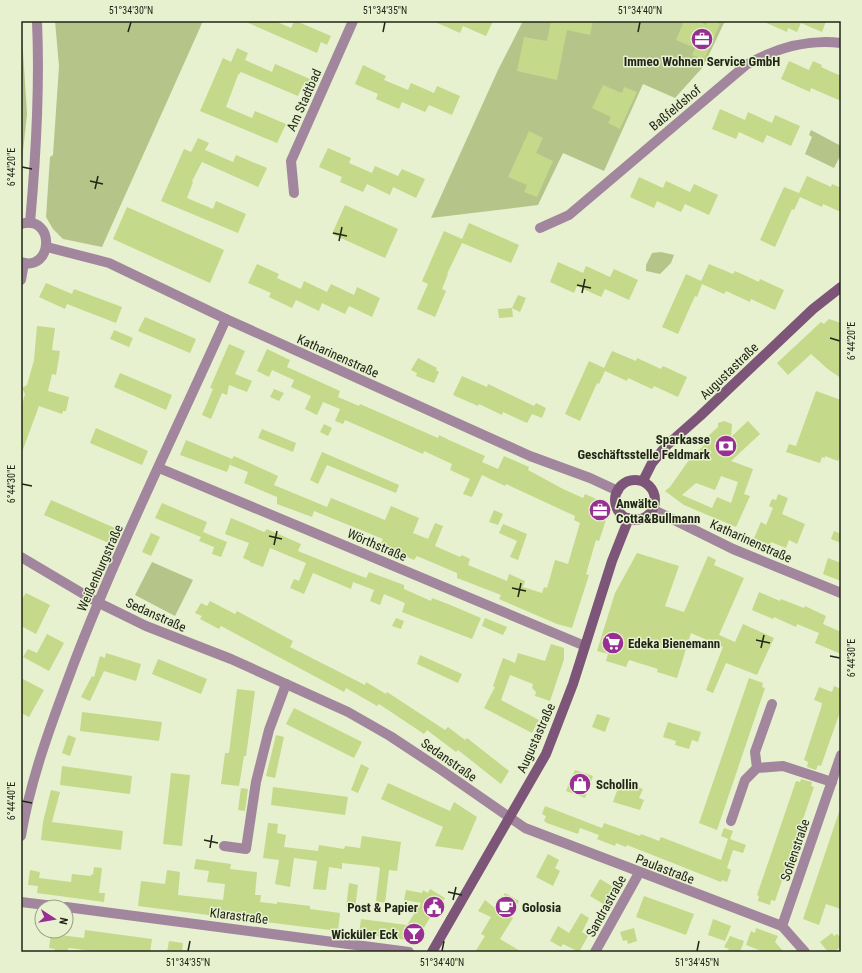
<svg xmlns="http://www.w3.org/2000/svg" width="862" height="973" font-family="'Roboto Condensed',sans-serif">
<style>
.green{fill:#b5c589}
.building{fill:#c4d989;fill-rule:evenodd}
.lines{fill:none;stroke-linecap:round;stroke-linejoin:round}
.minor{stroke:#a1869e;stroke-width:10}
.secondary{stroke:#7c5578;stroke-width:10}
.ticks{fill:none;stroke:#212518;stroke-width:1.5}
.labels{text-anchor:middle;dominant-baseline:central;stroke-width:3;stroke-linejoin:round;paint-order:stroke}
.poi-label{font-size:13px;font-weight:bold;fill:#212518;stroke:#e7f1cf;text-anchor:start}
.street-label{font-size:13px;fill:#212518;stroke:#e7f1cf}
.neatline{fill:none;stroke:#212518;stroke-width:1.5}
.ticks-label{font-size:10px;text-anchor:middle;fill:#212518}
</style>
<rect width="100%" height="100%" fill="#e7f1cf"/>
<g class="green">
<polygon points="21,21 27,114 21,170"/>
<polygon points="55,21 203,21 102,247 63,239 53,229 46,217 50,157 53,155 59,66"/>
<polygon points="523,21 725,21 703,67 675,98 643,84 604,171 563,153 538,205 431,218 498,70"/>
<polygon points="811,130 841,146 841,154 834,168 805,154 812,137 809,135"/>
<polygon points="661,252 674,255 671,263 660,274 646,271 646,265 652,253"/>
<polygon points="152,562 193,580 175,616 135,595"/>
</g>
<g class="building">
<polygon points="244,21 275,21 291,28 294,21 296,21 331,36 327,45 321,42 317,53"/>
<polygon points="433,21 493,21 486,36 463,26 460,33"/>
<polygon points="551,21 593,21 590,35 567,30 557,80 517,71 524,37 547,41"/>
<polygon points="684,21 698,21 706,25 707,21 714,21 720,24 704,60 692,55 695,48 676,40"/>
<polygon points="762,21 826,21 822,32 801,23 797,32 788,28 787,32"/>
<polygon points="237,48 248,53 245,60 272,72 275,64 310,79 307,87 303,85 298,96 241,72 238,75 226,107 252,118 255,111 286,124 277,143 200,111 223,58 231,62"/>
<polygon points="789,61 809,70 813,61 822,65 821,67 841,76 841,101 811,88 810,92 781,79"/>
<polygon points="363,65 386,76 384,80 408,90 411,83 434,93 437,86 460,96 452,115 429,105 425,112 402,102 399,109 376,99 378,94 355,84"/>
<polygon points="603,85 622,93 624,87 637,92 620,129 608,123 611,117 592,108"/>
<polygon points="720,109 745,120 748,112 772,123 775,115 800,126 791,146 767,135 763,143 739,132 736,139 712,129"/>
<polygon points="529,131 543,138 536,153 553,161 537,197 524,192 527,185 508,177"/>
<polygon points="198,138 209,143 205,150 233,162 236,155 267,168 258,187 202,162 192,181 193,182 187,198 213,209 216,201 246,214 238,233 161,201 184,149 191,152"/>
<polygon points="328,148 351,158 349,163 372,173 375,166 398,176 402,169 425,179 416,198 393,187 390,195 367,184 363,192 340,182 342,177 319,167"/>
<polygon points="807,176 831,187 832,184 841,188 841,212 823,204 822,207 800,197 794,210 792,209 775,247 760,240 784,187 799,193"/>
<polygon points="639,177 663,188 666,181 690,192 694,184 718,195 709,215 685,204 681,212 657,201 654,208 630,197"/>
<polygon points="345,205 398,229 385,258 332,234"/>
<polygon points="127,207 224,250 210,283 113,239"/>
<polygon points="469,223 519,245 511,263 462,243 447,274 448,274 442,289 446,291 435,317 417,309 428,284 422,281 444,231 462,239"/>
<polygon points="558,262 583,273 586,266 610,277 614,269 638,280 629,300 605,289 601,297 577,286 574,293 550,282"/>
<polygon points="257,264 279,274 277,278 301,289 304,281 327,292 331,284 354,295 357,287 380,298 372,317 349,306 345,314 322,303 319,311 296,300 292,308 269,297 271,293 248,283"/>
<polygon points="709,264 733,274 735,271 759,282 760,279 784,290 775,310 751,299 750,302 726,291 724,294 702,284 697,297 695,296 678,334 662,327 686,274 701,281"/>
<polygon points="46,283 72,294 74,289 122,307 116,323 67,304 65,309 39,297"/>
<polygon points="518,295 526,298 520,312 512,308"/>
<polygon points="512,308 513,317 499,318 498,309"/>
<polygon points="145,317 196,339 190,353 138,331"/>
<polygon points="829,319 838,322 841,324 841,378 829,370 811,354 788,375 777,363 821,322 824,324"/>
<polygon points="37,326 55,328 52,350 60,351 56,375 52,374 48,391 69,397 66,411 63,411 62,414 39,406 22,452 21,408 25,394 22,388 27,385 34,360"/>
<polygon points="114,330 133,338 129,347 110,339"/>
<polygon points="229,344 245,351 235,374 252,381 247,392 229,385 227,395 222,393 211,419 202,415 213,389 210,388"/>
<polygon points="267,349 290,360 287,367 340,391 338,397 359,406 360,404 438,438 439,435 449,440 485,456 482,462 498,469 504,456 529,467 528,470 563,489 583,498 585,494 607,504 609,508 604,526 599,541 596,540 586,574 589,575 572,628 557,624 499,599 501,595 457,578 457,573 417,556 414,560 380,545 383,539 314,511 312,517 277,504 277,497 244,483 248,472 230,465 232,459 227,472 180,455 186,440 232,459 234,456 278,476 274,485 327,507 331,498 385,520 391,506 419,518 413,533 428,539 435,523 443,526 435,546 460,557 462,555 470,559 468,565 507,581 509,574 525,581 523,587 542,593 544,587 547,588 555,560 568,564 580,523 574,520 575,516 506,484 505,486 482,475 472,497 463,494 470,479 450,470 452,464 424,451 423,454 345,420 343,424 335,421 340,409 323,402 317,415 305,409 311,396 291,387 294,380 272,370 269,377 257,371"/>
<polygon points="612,351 636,361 637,358 661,369 663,366 687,377 678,397 654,386 652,389 628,378 627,381 605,371 599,384 597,383 580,421 565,414 589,361 604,368"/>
<polygon points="418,358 437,368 436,370 439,372 434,383 416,376 417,373 411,370"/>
<polygon points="120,373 172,395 166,410 114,387"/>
<polygon points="462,376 487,387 488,384 534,406 536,403 546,408 542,418 532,414 527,423 503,412 502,415 479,404 478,406 453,395"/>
<polygon points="274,389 284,393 279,401 270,397"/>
<polygon points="816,391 841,400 841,454 838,461 825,456 825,458 822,457 820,463 786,452 789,444 796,446"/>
<path d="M 724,421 L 732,424 L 731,437 L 748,421 L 760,434 L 731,461 L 753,469 L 744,494 L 750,496 L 736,527 L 684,505 L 665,491 L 670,487 L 689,460 L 708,441 L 705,439 L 718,427 L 718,423 ZM 721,476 L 738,482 L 731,503 L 717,497 L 712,508 L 682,495 L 696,483 L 715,490 Z"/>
<polygon points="324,424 332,428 328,436 320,432"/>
<polygon points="96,428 148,451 142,465 90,443"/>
<polygon points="262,429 296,443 293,452 258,438"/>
<polygon points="322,452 399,485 396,493 327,465 318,484 310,480"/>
<polygon points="778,494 788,498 782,514 805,524 797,544 789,540 786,548 771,542 770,545 754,538 761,522 766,525 773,508 769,506 772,499 776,500"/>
<polygon points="51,500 117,529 111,544 44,515"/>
<polygon points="162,503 207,522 203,532 227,542 221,557 212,554 214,547 199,541 201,537 155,518"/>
<polygon points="494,510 503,514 498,525 489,522"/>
<polygon points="231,518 264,532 267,529 301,544 298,551 345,570 366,578 369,572 404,585 404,589 431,601 432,598 448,604 481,618 472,639 402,612 405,603 384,594 380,605 370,601 374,590 353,582 351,589 313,573 304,594 290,588 294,579 299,581 306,563 270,548 263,567 250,562 250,561 243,558 249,543 225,534"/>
<polygon points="503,524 527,534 518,560 510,557 517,541 499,533"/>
<polygon points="834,531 841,534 841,543 831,539"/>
<polygon points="151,533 160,537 151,556 142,552"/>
<polygon points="637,553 679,566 665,606 684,612 708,556 716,560 714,565 744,578 719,635 735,642 743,624 774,638 757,675 726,663 713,693 706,690 723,647 691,633 677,678 657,672 658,669 629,660 626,667 606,661 608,654 597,651 615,593"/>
<polygon points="828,558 841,563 841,581 823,574"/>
<polygon points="759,592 780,601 781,599 804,608 805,606 826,616 823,624 841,632 841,654 815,643 819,633 797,624 796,627 774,617 773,619 752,610"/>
<polygon points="26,593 50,605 36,634 21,626 21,600"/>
<polygon points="210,601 235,614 237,611 293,641 290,647 365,685 366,682 386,694 387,692 445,730 448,727 465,740 467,738 509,771 501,784 458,750 456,752 427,730 424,734 379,704 377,706 346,688 344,692 221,626 219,629 200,619 202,616 195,613 201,603 207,606"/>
<polygon points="396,618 404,621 401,629 392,626"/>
<polygon points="485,618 507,627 503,635 482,626"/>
<polygon points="47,634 64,643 49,671 23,657 28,649 37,653"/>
<polygon points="551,644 564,648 564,659 550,701 535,696 536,692 532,688 533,684 510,675 501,700 539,720 532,733 484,708 495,687 493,686 503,658 515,663 518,653 545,661"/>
<polygon points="106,653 141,664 136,681 104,671 90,701 81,697 92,676 94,677 100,656 105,658"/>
<polygon points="420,655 462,674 458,683 417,664"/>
<polygon points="158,659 207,679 201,694 152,674"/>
<polygon points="21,678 44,690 29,717 21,713"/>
<polygon points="749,678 763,683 762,687 765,688 717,830 699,823"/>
<polygon points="834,686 841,689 841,709 821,766 818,765 816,770 807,767 808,762 804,760 821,708 822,703 814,700 819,687 832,692"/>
<polygon points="237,689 255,691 246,756 244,756 239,786 221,784 225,753 229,753"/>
<polygon points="294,708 362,742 354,758 286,724"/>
<polygon points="82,712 162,722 159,741 80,731"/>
<polygon points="597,714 610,718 605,732 592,727"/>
<polygon points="668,722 701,732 698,742 692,740 689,749 675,745 676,741 663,737"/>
<polygon points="68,735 76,738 70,756 62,753"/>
<polygon points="276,735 284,737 275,778 266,776"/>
<polygon points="361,764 369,768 358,793 351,790"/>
<polygon points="62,766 132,776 130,794 60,785"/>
<polygon points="575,770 593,776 585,798 566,791"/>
<polygon points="171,773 190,775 182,846 163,844"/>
<polygon points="801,779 812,782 811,786 814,787 775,901 771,900 770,905 758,901 759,896 757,895 796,781 800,782"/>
<polygon points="388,783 450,811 454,802 477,817 463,850 435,846 443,827 381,799"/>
<polygon points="627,783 643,789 639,798 644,800 640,810 613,802 618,788 624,791"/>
<polygon points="273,787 348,797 345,815 271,805"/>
<polygon points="241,788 248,789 245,811 238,810"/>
<polygon points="51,790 60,792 52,822 123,831 121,850 41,840 43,822"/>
<polygon points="545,806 602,828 604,823 640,836 641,834 659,841 661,837 721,860 728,839 721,836 724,828 733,831 730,839 746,845 743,853 733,850 727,868 731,870 727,882 722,880 721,882 627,845 626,847 616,843 615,846 597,839 599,835 580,828 578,834 547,823 544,821 546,816 542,814"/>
<polygon points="839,812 841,813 841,909 826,904 819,925 803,919"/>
<polygon points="268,823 278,824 277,833 286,835 284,847 318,851 319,845 344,849 345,846 360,848 362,836 401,842 397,871 389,870 385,903 376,901 380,868 378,867 342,863 342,869 329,867 326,890 313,889 317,861 294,858 290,887 275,884 279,860 263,858"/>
<polygon points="548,854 559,860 555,868 560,871 553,886 536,877"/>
<polygon points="196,859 231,864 230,869 257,872 255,895 261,895 260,902 277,904 277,902 310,906 310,909 340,913 338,931 257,921 258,915 241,913 240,919 138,906 141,881 165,884 167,870 180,872 178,895 223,900 225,884 207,882 209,871 194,869"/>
<polygon points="94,867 102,868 99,893 105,893 104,902 37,893 38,886 28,885 30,870 40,872 39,878 71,882 72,874 91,876 91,874 93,875"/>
<polygon points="600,879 615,888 605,905 590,896"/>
<polygon points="349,883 358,885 355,908 346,907"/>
<polygon points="430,889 445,898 434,917 431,916 416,941 359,934 361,919 407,925 421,903 404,900 406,890 422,893 423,890 428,893"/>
<polygon points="505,893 519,901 510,916 513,918 500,939 522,952 475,952 485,936 481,934 491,917 478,911 485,900 496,909"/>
<polygon points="644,896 694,914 686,935 636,917"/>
<polygon points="581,913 589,918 582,932 588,936 579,952 563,944 561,947 550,941 558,926 569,933"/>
<polygon points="713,919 731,926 725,941 708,935"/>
<polygon points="634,928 637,941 628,944 627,940 623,941 620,932"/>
<polygon points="756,928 778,936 775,942 784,952 764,952 746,945 751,931 755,933"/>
<polygon points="85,930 152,939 150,952 101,952 69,948 66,952 54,952 55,949 49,948 51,934 84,938"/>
<polygon points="832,933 834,936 837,934 841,938 841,946 834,952 828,952 820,942"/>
<polygon points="730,936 744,941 740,952 727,952 729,949 724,947"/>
<polygon points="169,941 183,943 182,952 167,952"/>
</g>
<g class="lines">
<g class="minor">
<polyline points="294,193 291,161 353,21"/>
<path d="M 30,223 C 36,156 40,88 37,21"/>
<path d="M 21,224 C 56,214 53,273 21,262"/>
<path d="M 540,228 L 569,215 L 746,65 C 776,48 806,39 841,43"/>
<polyline points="47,247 109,263 226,319 530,456 590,478 618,491"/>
<polyline points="21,280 24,263"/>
<polyline points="159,468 585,646"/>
<polyline points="652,509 733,549 841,593"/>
<polyline points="21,557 97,602 146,626 231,659 348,712 390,736 437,767 525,828 782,926 805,952"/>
<polyline points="757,768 755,752 772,704"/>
<polyline points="731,821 745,780 757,768 783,766 832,782"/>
<path d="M 21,836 C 31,776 53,719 74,663 C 119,546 175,433 226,319"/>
<polyline points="224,846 246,849 256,782 269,730 286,684"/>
<polyline points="21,902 62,907"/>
<polyline points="66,907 409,952"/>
<polyline points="782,926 841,755"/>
<polyline points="595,952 639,873"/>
</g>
<g class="secondary">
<circle cx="635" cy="500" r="20"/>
<polyline points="643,481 652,463 666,446 700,416 813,309 841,287"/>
<polyline points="432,952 546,754 573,684 612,561 629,518"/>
</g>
</g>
<path class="ticks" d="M 128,32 L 131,22M 383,32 L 385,22M 638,32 L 640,22M 22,167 L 32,169M 90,181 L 103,184M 95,189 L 98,176M 333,233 L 347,236M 339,241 L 342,227M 577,285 L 591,288M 582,293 L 585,279M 830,338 L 840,341M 22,484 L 32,486M 269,536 L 282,539M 274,545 L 277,531M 512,588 L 526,591M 518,597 L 521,583M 756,640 L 770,643M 761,648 L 764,635M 830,656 L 840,658M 22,801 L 32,803M 204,840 L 218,843M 210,848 L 212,835M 448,892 L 462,895M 453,900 L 456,887M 188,951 L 190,941M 442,951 L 444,941M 697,951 L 699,941"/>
<defs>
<g id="office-disc" transform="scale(1.15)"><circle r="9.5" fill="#982f92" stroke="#e7f1cf"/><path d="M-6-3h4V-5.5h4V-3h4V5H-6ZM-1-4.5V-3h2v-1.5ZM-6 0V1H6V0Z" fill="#fff"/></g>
<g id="bank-disc" transform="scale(1.15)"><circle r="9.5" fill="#982f92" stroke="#e7f1cf"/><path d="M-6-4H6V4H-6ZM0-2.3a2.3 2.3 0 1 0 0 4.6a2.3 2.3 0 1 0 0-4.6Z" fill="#fff"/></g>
<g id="supermarket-disc" transform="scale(1.15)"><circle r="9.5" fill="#982f92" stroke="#e7f1cf"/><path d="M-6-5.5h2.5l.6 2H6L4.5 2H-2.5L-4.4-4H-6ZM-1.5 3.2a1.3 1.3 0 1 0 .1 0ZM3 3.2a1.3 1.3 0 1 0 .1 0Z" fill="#fff"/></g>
<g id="shop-disc" transform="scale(1.15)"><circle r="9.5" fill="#982f92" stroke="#e7f1cf"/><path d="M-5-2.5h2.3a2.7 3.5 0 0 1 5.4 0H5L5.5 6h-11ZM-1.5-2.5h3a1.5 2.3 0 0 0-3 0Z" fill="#fff"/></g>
<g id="civic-disc" transform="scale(1.15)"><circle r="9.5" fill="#982f92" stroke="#e7f1cf"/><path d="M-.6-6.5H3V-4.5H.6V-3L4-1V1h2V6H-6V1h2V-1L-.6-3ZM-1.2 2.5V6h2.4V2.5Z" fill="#fff"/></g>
<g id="cafe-disc" transform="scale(1.15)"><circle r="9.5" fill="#982f92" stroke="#e7f1cf"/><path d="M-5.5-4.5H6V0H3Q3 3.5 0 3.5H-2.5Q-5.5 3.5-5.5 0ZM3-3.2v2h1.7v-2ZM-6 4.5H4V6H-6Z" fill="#fff"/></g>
<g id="bar-disc" transform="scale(1.15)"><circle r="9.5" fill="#982f92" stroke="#e7f1cf"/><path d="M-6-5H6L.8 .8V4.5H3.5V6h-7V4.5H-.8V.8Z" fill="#fff"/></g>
</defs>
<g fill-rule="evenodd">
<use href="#office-disc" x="702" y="39"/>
<use href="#bank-disc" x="726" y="446"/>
<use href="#office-disc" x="600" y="510"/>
<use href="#supermarket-disc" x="613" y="643"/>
<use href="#shop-disc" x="580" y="784"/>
<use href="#civic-disc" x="434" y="907"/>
<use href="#cafe-disc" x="506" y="907"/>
<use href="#bar-disc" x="414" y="934"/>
</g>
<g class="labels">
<g class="poi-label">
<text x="702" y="61" text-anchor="middle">Immeo Wohnen Service GmbH</text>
<text x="710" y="439" text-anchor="end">Sparkasse<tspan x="710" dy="15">Geschäftsstelle Feldmark</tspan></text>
<text x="616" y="503">Anwälte<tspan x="616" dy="15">Cotta&amp;Bullmann</tspan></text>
<text x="628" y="643">Edeka Bienemann</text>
<text x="596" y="784">Schollin</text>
<text x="418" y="907" text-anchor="end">Post &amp; Papier</text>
<text x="522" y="907">Golosia</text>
<text x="398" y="934" text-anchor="end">Wicküler Eck</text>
</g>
<g class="street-label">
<text transform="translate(304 100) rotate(-66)">Am Stadtbad</text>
<text transform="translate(675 108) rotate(-40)">Baßfeldshof</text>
<text transform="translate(338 356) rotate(24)">Katharinenstraße</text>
<text transform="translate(729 371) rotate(-44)">Augustastraße</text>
<text transform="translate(751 541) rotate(24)">Katharinenstraße</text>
<text transform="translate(377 545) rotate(23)">Wörthstraße</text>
<text transform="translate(100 568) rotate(-66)">Weißenburgstraße</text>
<text transform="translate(156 615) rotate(24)">Sedanstraße</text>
<text transform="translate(536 738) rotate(-66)">Augustastraße</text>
<text transform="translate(449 760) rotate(35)">Sedanstraße</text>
<text transform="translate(795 850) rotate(-71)">Sofienstraße</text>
<text transform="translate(665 869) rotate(21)">Paulastraße</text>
<text transform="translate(606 906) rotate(-61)">Sandrastraße</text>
<text transform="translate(239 916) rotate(7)">Klarastraße</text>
</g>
</g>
<rect width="862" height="973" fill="none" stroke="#e7f1cf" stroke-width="44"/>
<g transform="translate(54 919) rotate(102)"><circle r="19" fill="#e7f1cf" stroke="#989f86"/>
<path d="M0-3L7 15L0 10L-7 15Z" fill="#982f92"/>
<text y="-6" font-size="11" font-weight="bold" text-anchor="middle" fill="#212518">N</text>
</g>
<rect x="22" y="22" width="818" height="929" class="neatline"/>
<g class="ticks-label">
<text x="131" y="14">51°34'30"N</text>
<text x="385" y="14">51°34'35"N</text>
<text x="640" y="14">51°34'40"N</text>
<text transform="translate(11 167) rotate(-90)" y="4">6°44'20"E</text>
<text transform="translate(851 341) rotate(-90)" y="4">6°44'20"E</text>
<text transform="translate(11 484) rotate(-90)" y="4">6°44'30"E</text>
<text transform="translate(851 658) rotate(-90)" y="4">6°44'30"E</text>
<text transform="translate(11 801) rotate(-90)" y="4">6°44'40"E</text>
<text x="188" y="966">51°34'35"N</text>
<text x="442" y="966">51°34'40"N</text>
<text x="697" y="966">51°34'45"N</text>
</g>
</svg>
